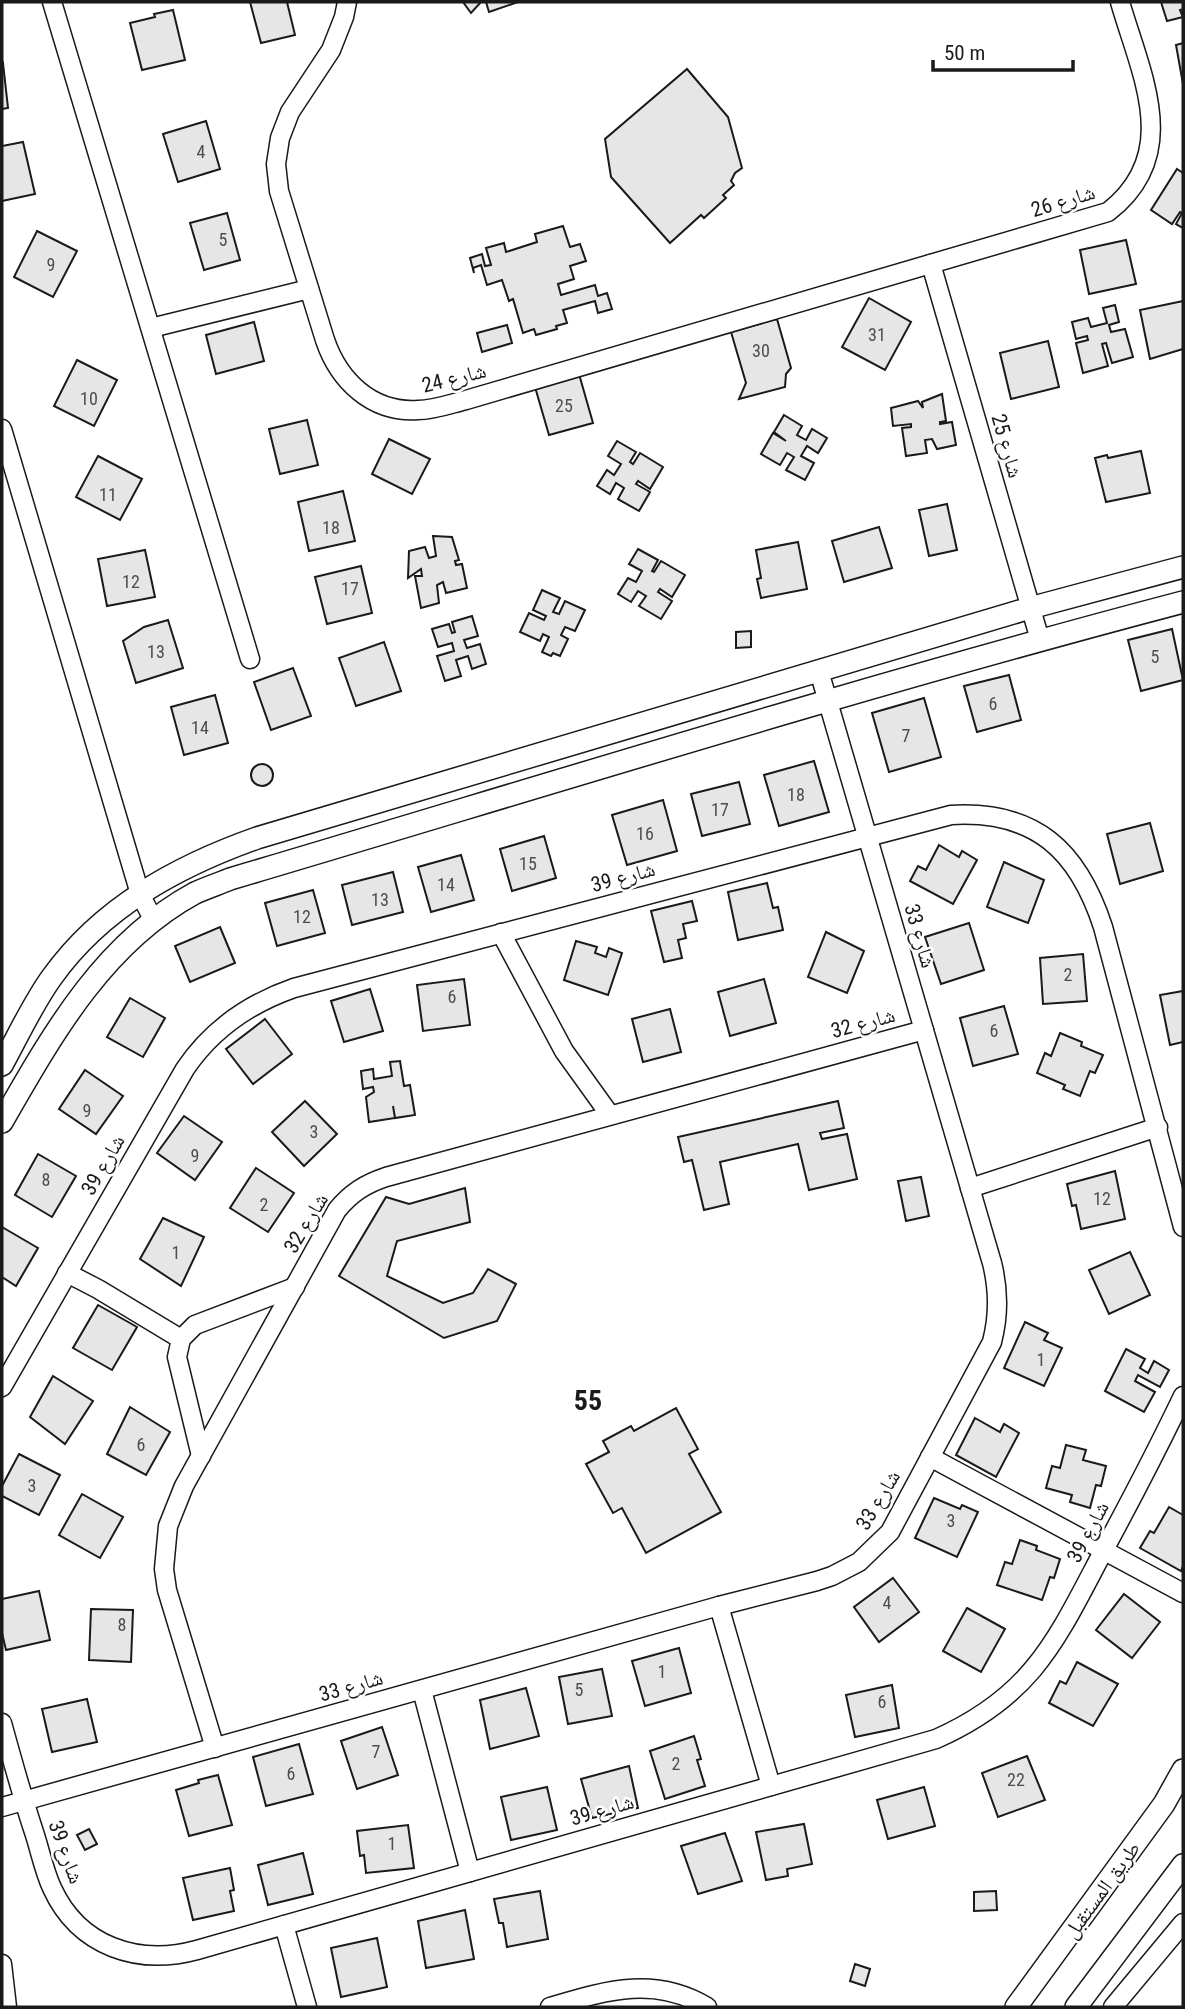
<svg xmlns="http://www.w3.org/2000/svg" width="1185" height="2009" font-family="'Roboto Condensed','Noto Naskh Arabic',sans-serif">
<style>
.building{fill:#e6e6e6;stroke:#1a1a1a;stroke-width:2}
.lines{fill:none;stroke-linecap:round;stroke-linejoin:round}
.minor-casing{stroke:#1a1a1a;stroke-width:21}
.tertiary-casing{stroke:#1a1a1a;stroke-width:24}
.minor{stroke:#fff;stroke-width:18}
.tertiary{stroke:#fff;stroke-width:21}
.labels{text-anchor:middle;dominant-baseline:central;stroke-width:5;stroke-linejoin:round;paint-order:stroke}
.number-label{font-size:18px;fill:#4d4d4d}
.street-label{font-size:21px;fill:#1a1a1a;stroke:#fff}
.district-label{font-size:28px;font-weight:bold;fill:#1a1a1a;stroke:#fff}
</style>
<rect width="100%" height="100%" fill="#fff"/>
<g class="building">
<polygon points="250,2 287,2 295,35 261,43"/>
<polygon points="463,2 481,2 471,13"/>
<polygon points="486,2 518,2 489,12"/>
<polygon points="1161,2 1183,2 1183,9 1180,10 1183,17 1167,21"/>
<polygon points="173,10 185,60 142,70 130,23 155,17 154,14"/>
<polygon points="1183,43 1183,84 1176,45"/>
<polygon points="3,63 8,108 2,109 2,64"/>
<polygon points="687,69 728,117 742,168 735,173 731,181 734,185 723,195 726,198 704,218 701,215 670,243 611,177 605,139"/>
<polygon points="206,121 220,169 178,182 163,134"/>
<polygon points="23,142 35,194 2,201 2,146"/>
<polygon points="1177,169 1183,173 1183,228 1176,224 1182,213 1180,212 1172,224 1151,210"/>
<polygon points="227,213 240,260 204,270 190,223"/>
<polygon points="563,226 570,247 580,244 586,261 570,266 574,279 558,284 561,295 595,285 598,296 607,293 612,309 598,313 595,301 563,310 567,323 556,326 557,329 536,335 534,329 523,333 513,299 509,301 502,280 487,285 481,265 473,268 474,273 470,258 482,254 485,266 491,265 486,248 504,243 506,252 537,242 535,234"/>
<polygon points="37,231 77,251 53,297 14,277"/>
<polygon points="1126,240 1136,284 1089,294 1080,250"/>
<polygon points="869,298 911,322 885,370 842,347"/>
<polygon points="1183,301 1183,349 1150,359 1140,310"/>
<polygon points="1115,305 1119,322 1109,325 1111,332 1125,329 1133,357 1112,363 1106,343 1102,344 1108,366 1083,373 1076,343 1088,340 1087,336 1076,339 1072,322 1088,318 1091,327 1107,323 1103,308"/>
<polygon points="777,319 791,368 786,374 785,387 739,399 746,383 731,332"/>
<polygon points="254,322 264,361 216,374 206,335"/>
<polygon points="507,325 512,343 482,352 477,333"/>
<polygon points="1048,341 1059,387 1011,399 1000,353"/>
<polygon points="77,360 117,380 94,426 54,406"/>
<polygon points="579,374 593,423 549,435 535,387"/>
<polygon points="942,394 946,421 940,422 940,424 952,422 956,445 937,449 932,439 925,440 927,453 906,456 902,428 911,427 911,424 893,426 891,408 918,401 923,408 922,402"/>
<polygon points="784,415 802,426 797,435 806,440 812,429 827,438 818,453 807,446 801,456 814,463 805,480 786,470 794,457 787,453 780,465 761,454 773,433 786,441 774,432"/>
<polygon points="307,420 318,465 280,474 269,429"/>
<polygon points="389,439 430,459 412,494 372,474"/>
<polygon points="617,441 636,452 630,462 633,464 640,453 663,467 650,489 638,481 636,484 650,492 639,511 618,499 624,488 616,483 610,494 597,486 607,470 614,475 621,464 608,456"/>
<polygon points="1141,451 1150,493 1106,502 1095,458 1107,455 1108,458"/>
<polygon points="98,456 142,479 120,520 76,497"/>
<polygon points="343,491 355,541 309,551 298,502"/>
<polygon points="947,504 957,550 929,556 919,510"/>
<polygon points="879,527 892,568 844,582 832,541"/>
<polygon points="433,536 452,537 459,560 455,561 456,565 462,564 467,588 446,593 443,582 437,585 439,603 421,608 415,576 422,576 421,569 408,578 409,551 425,547 429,558 436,556"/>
<polygon points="798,542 807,589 761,598 757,579 761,578 756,550"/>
<polygon points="638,549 658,560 652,571 654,572 661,561 685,575 672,597 660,589 658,592 672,601 661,619 639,606 646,596 638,591 631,602 618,594 628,578 636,582 642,571 629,564"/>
<polygon points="145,550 155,597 107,606 98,559"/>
<polygon points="361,566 372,613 327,624 315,577"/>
<polygon points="542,590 560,598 553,612 559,614 565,601 585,610 575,631 565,627 561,635 568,639 560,656 553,653 551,656 542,652 549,637 543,634 540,641 520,632 529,613 544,620 546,616 533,610"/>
<polygon points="472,616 478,636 464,640 467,648 480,644 486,664 472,669 468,656 456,660 461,676 445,681 437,656 454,651 452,643 438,647 432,629 449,624 452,633 455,632 452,622"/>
<polygon points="168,620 183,668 136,683 123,641 144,627"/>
<polygon points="1172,629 1183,680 1141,691 1128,640"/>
<polygon points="751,631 751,647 736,648 736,632"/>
<polygon points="384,642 401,691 356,706 339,658"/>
<polygon points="293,668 311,716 271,730 254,682"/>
<polygon points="1009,675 1021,720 977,732 964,686"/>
<polygon points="215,695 228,743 184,755 171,707"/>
<polygon points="924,698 941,757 889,772 872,713"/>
<polygon points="814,761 829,812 779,826 764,775"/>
<circle cx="262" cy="775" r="11"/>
<polygon points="739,782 750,824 702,836 691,794"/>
<polygon points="663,800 677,851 627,865 612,815"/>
<polygon points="1150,823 1163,871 1120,884 1107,834"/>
<polygon points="544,836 556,878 512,891 500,849"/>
<polygon points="939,845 959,857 962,851 977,860 953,904 910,881 918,866 926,870"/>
<polygon points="461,855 474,900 431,912 418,867"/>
<polygon points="1004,862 1044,880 1028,923 987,907"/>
<polygon points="393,872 403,912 352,925 342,885"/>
<polygon points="767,883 773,908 778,907 783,930 738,940 728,892"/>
<polygon points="313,890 325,933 277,946 265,903"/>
<polygon points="692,901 697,921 683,924 686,938 678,940 682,958 664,962 651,911"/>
<polygon points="969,923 984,970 941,984 925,937"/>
<polygon points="220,927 235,963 190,982 175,946"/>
<polygon points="826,932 864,951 847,993 808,977"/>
<polygon points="576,941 597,947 595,953 606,957 609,948 622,953 608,995 564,980"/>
<polygon points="1083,954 1087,1001 1043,1004 1040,958"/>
<polygon points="464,979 470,1025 423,1031 417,985"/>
<polygon points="764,979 776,1023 730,1036 718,992"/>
<polygon points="370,989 383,1031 344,1042 331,1001"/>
<polygon points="1183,991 1183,1042 1170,1045 1160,995"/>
<polygon points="130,998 165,1018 143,1057 107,1037"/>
<polygon points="1004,1006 1018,1054 973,1066 960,1018"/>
<polygon points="670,1009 681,1052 643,1062 632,1019"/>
<polygon points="265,1019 292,1054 253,1084 226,1049"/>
<polygon points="1060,1033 1082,1042 1081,1046 1103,1055 1095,1073 1090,1071 1080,1096 1063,1089 1065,1085 1037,1073 1045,1053 1051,1056"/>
<polygon points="400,1061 404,1086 410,1085 415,1115 395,1118 393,1106 395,1118 369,1122 366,1097 374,1092 373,1087 363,1089 361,1071 373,1069 374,1079 392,1076 390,1062"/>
<polygon points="85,1070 123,1096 96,1134 59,1109"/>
<polygon points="305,1101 337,1134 304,1166 272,1132"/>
<polygon points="838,1101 844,1128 820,1133 822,1139 847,1134 857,1179 809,1190 798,1144 720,1162 729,1204 704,1210 692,1160 684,1162 678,1137"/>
<polygon points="184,1116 222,1142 195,1180 157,1153"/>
<polygon points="38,1154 76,1176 52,1217 15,1195"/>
<polygon points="256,1168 294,1193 268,1232 230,1208"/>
<polygon points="1115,1171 1125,1219 1081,1229 1076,1205 1072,1206 1067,1184"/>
<polygon points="921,1177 929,1216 906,1221 898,1181"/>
<polygon points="465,1188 470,1222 397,1241 387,1276 443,1303 473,1293 488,1269 516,1284 497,1321 444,1338 339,1276 386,1197 409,1204"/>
<polygon points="163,1218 204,1237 181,1286 140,1259"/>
<polygon points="2,1227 38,1248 16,1286 2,1277"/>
<polygon points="1130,1252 1150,1295 1109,1314 1089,1270"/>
<polygon points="98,1305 137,1327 112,1370 73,1348"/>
<polygon points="1025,1322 1048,1333 1044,1340 1062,1348 1044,1386 1004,1368"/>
<polygon points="1126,1349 1145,1359 1140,1368 1148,1373 1154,1361 1169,1370 1160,1387 1138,1375 1135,1381 1155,1392 1144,1412 1105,1391"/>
<polygon points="53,1376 93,1401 65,1444 30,1417"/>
<polygon points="130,1407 170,1432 146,1475 107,1454"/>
<polygon points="676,1408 698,1449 689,1454 721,1512 646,1553 622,1508 613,1513 586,1464 609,1452 603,1441 631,1426 634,1431"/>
<polygon points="975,1418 1000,1432 1004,1424 1019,1433 996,1477 956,1455"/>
<polygon points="1066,1445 1086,1450 1083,1460 1106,1466 1101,1486 1096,1485 1090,1508 1070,1502 1072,1495 1046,1488 1052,1466 1060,1468"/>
<polygon points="19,1454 60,1475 39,1515 2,1496 2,1486"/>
<polygon points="82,1494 123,1517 100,1558 59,1535"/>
<polygon points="934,1498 960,1509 962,1505 978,1512 957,1557 915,1538"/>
<polygon points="1169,1507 1183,1515 1183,1566 1181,1571 1140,1548 1150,1531 1154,1533"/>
<polygon points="1020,1540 1037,1546 1036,1550 1060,1559 1054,1578 1050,1577 1042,1600 997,1585 1005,1562 1012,1564"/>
<polygon points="893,1578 919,1612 879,1642 854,1607"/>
<polygon points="39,1591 50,1640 6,1650 2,1633 2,1599"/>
<polygon points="1124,1594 1160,1622 1132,1658 1096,1630"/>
<polygon points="967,1608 1005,1629 981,1672 943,1651"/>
<polygon points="91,1609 133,1610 131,1662 89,1660"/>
<polygon points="679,1648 691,1693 645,1706 632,1661"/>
<polygon points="1077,1662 1118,1684 1093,1726 1049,1703 1060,1681 1066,1684"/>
<polygon points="602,1669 612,1716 568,1724 559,1677"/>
<polygon points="892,1685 899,1728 855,1737 846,1695"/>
<polygon points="526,1688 539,1736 490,1749 480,1700"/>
<polygon points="87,1699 97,1742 52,1752 42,1709"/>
<polygon points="382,1727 398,1775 357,1789 341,1741"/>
<polygon points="694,1736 701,1759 697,1760 705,1786 665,1799 650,1751"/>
<polygon points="299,1744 313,1794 266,1806 253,1757"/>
<polygon points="1027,1756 1045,1800 998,1817 982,1773"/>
<polygon points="629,1766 638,1808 592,1818 581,1779"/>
<polygon points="218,1775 232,1825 189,1836 176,1790 199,1783 198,1780"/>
<polygon points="547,1787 557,1830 511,1840 501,1797"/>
<polygon points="924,1787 935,1826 888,1839 877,1800"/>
<polygon points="804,1824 812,1864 787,1869 788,1876 766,1880 756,1832"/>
<polygon points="408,1825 414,1868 366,1873 364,1855 360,1856 357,1831"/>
<polygon points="89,1829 97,1844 85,1850 77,1835"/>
<polygon points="725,1833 742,1881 698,1894 681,1846"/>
<polygon points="303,1853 313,1894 268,1905 258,1865"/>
<polygon points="230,1868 234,1890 230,1891 234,1911 193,1920 183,1878"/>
<polygon points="540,1891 548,1939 507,1947 503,1923 499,1923 494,1899"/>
<polygon points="996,1891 997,1910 974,1911 974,1892"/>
<polygon points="465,1910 474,1959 426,1968 418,1921"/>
<polygon points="377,1938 387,1987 341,1997 331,1948"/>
<polygon points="855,1964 870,1969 865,1986 850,1981"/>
</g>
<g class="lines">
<g class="minor-casing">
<g id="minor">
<polyline points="52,2 250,659"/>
<path d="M 347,2 L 344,17 L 331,50 L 290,112 L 280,138 L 276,164 L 279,191 L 325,340 C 339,381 372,413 418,410 C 434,410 450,404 466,400 L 1108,212 C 1183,154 1141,75 1120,2"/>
<polyline points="931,264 1040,640"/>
<polyline points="151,328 309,289"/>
<polyline points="2,429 140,894 154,921"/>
<polyline points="501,933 564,1051 610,1115"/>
<polyline points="970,1188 1158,1127"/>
<polyline points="67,1273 98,1289 181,1339"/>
<path d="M 2,1387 L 185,1069 C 212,1029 248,1004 294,988 L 951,815 C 1035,810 1078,850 1103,927 L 1183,1227"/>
<polyline points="201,1456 177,1357 181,1339 195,1325 295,1287"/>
<polyline points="930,1457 1183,1593"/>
<polyline points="719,1606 771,1786"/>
<polyline points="422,1690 470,1872"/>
<path d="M 2,1723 C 12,1759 22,1796 34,1832 C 40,1850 44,1871 52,1888 C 79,1947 138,1966 197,1950 L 936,1739 C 1035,1695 1057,1638 1105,1548 C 1132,1498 1158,1448 1183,1396"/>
<path d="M 215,1748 L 167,1590 L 164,1569 L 168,1526 L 184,1486 L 337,1210 C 351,1193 365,1184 386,1177 L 924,1030"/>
<path d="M 2,1807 L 719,1606 L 817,1581 L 832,1576 L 859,1562 L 890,1532 L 992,1342 C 999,1315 999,1291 992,1263 L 819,671"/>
<polyline points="284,1925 307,2007"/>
<polyline points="2,1964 7,2007"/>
<path d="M 550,2007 C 605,1991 654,1975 707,2007"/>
<polyline points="1113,2007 1183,1923"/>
</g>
</g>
<g class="tertiary-casing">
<g id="tertiary">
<path d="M 2,1065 C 18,1036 33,1003 52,977 C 102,907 178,866 257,838 L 1030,608 L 1183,567"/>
<path d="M 2,1122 C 52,1035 103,943 195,893 C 206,888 218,884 230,879 C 547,785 863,686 1183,602"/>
<polyline points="1016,2007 1164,1804 1183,1770"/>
<polyline points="1076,2007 1183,1865"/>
</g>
</g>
<use href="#minor" class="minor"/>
<use href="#tertiary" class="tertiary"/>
</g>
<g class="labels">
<g class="number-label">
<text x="201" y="151">4</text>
<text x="223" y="239">5</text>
<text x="51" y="264">9</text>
<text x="877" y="334">31</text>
<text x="761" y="350">30</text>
<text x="89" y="398">10</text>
<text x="564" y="405">25</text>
<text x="108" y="494">11</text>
<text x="331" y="527">18</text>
<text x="131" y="581">12</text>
<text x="350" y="588">17</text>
<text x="156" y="651">13</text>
<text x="1155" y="656">5</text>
<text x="993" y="703">6</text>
<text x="200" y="727">14</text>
<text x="906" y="735">7</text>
<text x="796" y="794">18</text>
<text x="720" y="809">17</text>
<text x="645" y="833">16</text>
<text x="528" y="863">15</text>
<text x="446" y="884">14</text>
<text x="380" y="899">13</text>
<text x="302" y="916">12</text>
<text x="1068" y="974">2</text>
<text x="452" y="996">6</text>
<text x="994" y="1030">6</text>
<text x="87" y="1110">9</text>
<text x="314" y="1131">3</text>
<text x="195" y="1155">9</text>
<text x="46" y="1179">8</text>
<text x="1102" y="1198">12</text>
<text x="264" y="1204">2</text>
<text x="176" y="1252">1</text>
<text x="1041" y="1359">1</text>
<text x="141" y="1444">6</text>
<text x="32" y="1485">3</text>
<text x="951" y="1520">3</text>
<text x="887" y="1602">4</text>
<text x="122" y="1624">8</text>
<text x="662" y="1671">1</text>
<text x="579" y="1689">5</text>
<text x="882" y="1701">6</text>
<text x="376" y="1751">7</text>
<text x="676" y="1763">2</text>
<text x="291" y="1773">6</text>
<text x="1016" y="1779">22</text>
<text x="392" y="1843">1</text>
</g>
<g class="street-label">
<text transform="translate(1063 201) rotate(-17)">شارع 26</text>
<text transform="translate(454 378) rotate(-14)">شارع 24</text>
<text transform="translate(1007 446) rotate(74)">شارع 25</text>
<text transform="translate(623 877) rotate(-15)">شارع 39</text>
<text transform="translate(920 936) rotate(74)">شارع 33</text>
<text transform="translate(863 1023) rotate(-15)">شارع 32</text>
<text transform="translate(103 1165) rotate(-60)">شارع 39</text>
<text transform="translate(306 1223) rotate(-59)">شارع 32</text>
<text transform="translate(878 1500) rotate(-59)">شارع 33</text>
<text transform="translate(1088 1532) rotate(-62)">شارع 39</text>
<text transform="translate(351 1686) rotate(-16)">شارع 33</text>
<text transform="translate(602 1810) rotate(-16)">شارع 39</text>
<text transform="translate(66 1852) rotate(70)">شارع 39</text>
<text transform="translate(1102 1890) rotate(-54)">طريق المستقبل</text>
</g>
<g class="district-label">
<text x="588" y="1400">55</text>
</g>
</g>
<rect width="1185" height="2009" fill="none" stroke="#1a1a1a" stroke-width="7"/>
<path d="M933 60v10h140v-10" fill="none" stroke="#1a1a1a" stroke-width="3.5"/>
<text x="944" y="60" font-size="21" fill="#1a1a1a" stroke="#ffffff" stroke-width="5" paint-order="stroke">50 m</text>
</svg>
